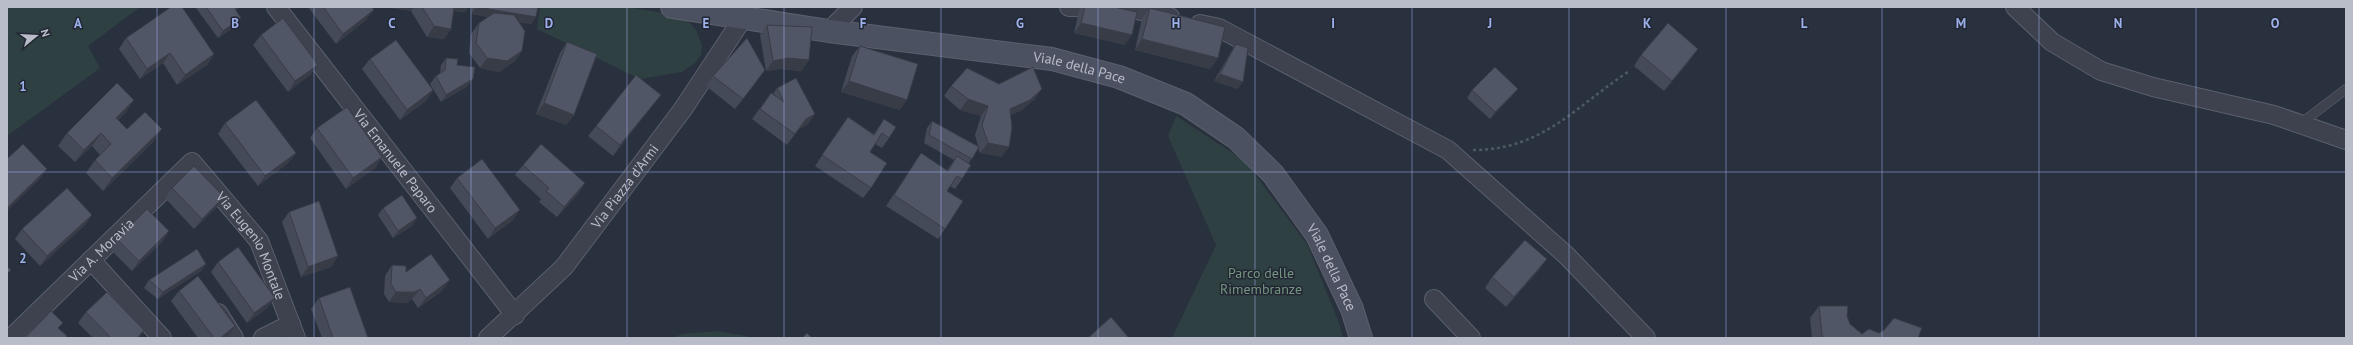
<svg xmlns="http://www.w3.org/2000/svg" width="2353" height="345" font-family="'PT Sans',sans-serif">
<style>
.green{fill:#2f4043}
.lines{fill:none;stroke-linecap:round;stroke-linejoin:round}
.service-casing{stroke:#5b606c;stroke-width:10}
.minor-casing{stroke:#5b606c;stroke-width:20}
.secondary-casing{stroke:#5b606c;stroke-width:24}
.path{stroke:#4d5b60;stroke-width:2.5;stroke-dasharray:3 3;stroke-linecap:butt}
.service{stroke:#3d424e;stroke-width:9}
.minor{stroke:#3d424e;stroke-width:18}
.secondary{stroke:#4c5161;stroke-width:22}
.wall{fill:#454a58}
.shaded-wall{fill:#383c47}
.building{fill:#505666;stroke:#383c47}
.grid{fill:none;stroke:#9cb1eb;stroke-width:1;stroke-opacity:0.55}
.labels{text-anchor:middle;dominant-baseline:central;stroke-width:3;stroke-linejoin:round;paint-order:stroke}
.street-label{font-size:14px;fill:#b9bdc9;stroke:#222733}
.park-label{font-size:14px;fill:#749680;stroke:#222733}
.grid-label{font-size:13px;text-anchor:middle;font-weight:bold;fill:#9cb1eb;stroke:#222733;stroke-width:3;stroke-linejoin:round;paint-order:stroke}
</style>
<rect width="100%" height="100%" fill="#29303e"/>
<g class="green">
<polygon points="7,7 140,7 88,46 100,68 7,136"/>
<polygon points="540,7 626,7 683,16 696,30 702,46 701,55 695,63 682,72 640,79 537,29"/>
<polygon points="1176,116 1245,161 1307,244 1339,323 1343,338 1172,338 1216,245 1168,136"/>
<polygon points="716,331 747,336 746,338 672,338 682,334"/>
</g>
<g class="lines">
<g class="service-casing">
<polyline id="service" points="2300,124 2346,89"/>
</g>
<g class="minor-casing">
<g id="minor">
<path id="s1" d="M 276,7 L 515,315"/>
<polyline points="1069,7 1127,8 1170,17"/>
<polyline points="2015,7 2052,42 2101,71 2153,87 2274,115 2346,140"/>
<polyline points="1200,24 1219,28 1448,150 1567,256 1646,338"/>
<polyline points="829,31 853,7"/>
<polyline points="91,260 162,338"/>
<polyline points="1434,299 1471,338"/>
<polyline points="218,313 234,338"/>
<path id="s2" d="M 11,338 L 192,162 L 259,241 L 296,338"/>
<polyline points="263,338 291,324"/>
<path id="s3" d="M 488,338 L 564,267 L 683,109 L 743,18"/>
</g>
</g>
<g class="secondary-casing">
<g id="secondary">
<path id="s4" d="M 672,7 L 829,31 L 1052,59 L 1119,77 L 1186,104 L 1236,138 L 1273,174 L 1317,235 L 1352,309 L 1361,338"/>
</g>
</g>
<path class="path" d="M 1473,150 C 1542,150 1575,107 1628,72"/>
<use href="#service" class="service"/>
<use href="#minor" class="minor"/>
<use href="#secondary" class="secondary"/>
</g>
<g class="wall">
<polygon points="197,7 238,7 236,11 241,18 236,26 218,38 196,8"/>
<polygon points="308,7 372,7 366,20 336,44"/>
<polygon points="391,7 468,7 465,12 454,11 451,29 444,39 427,37 411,11 392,8"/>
<polygon points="472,7 538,7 536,17 531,24 518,22 522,51 515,61 499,72 480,68 469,53 471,34 479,23 488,17 471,14"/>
<polygon points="1082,7 1114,7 1125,45 1074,33 1079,11"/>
<polygon points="1150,8 1218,58 1210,69 1135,50 1142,18"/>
<polygon points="767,25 802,71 780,69 766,71 760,35"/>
<polygon points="261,35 318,65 310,75 288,92 253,45"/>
<polygon points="126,38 214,54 207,65 177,85 163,63 140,79 119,49"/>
<polygon points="567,42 574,115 566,125 536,114 560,53"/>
<polygon points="1236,44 1238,89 1214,81 1231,52"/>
<polygon points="860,46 900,110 841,92 852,56"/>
<polygon points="1641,55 1691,59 1664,91 1634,66"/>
<polygon points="446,58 457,65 468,86 441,102 430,84 436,76 440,74 441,65"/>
<polygon points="370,59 433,90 426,101 400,120 362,69"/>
<polygon points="713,76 758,80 735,109 706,86"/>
<polygon points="999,84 1035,99 1022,110 1011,115 1002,157 980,153 978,147 969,163 962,179 955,189 950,186 947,191 945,229 938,239 886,206 921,153 947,170 954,160 924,143 927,128 932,121 978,146 975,135 981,116 960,110 944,96 951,86"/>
<polygon points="777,88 815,114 808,124 799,129 787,145 752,119 771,93 773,94"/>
<polygon points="1472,90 1512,96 1490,119 1467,98"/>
<polygon points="661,95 653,105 613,156 588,136 596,126"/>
<polygon points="134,100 125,113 118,120 127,129 153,142 103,191 86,173 95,160 100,155 92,146 75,162 58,146 67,133"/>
<polygon points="848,117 874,134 884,119 889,138 882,148 875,144 870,152 871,188 863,198 815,166"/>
<polygon points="225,123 296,153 288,163 258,186 218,134"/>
<polygon points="317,128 382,157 375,168 346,189 310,138"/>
<polygon points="523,165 585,183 578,194 557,217 539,202 541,199 515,175"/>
<polygon points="457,178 513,220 488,239 450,188"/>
<polygon points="172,188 224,197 217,207 194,229 165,198"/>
<polygon points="383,208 412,226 393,238 378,215"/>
<polygon points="289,212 338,256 331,267 301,277 282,222"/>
<polygon points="92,215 85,225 40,266 15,239 22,229"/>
<polygon points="169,231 162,242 132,271 110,249 117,239"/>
<polygon points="218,262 275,298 267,308 247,323 211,272"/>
<polygon points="206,264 201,271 158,299 144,288 149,280"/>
<polygon points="392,265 406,272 442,291 418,308 412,299 407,303 389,302 384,294 385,276"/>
<polygon points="1540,269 1506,307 1485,288 1492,277"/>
<polygon points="179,291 228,337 227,338 198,338 171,301"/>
<polygon points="319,298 368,338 322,338 311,309"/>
<polygon points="1819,306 1847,316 1850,324 1862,334 1879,333 1918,338 1812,338 1810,318"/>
<polygon points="86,312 144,330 139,338 93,338 78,323"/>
</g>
<g class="shaded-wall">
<polygon points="393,7 414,7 411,11 392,8"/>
<polygon points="450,7 468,7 465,12 448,10"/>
<polygon points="476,7 536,17 531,24 471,14"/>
<polygon points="374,10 366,20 336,44 343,34"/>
<polygon points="241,18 236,26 218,38 223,31"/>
<polygon points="1081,23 1132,35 1125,45 1074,33"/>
<polygon points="434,26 451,29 444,39 427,37"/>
<polygon points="1142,39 1218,58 1210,69 1135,50"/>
<polygon points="1698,49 1691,59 1664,91 1672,81"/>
<polygon points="522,51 515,61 499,72 480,68 487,58"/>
<polygon points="170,53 163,63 140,79 147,69"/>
<polygon points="214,54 207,65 177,85 185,75"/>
<polygon points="788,58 809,60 802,71 780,69 766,71 773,61"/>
<polygon points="318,65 310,75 288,92 295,81"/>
<polygon points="1220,74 1243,82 1238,89 1214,81"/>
<polygon points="473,79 468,86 441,102 446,95"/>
<polygon points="849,81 907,100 900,110 841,92"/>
<polygon points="1042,89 1035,99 1022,110 1003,119 1010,109"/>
<polygon points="1518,89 1512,96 1490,119 1495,112"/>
<polygon points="433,90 426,101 400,120 407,110"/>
<polygon points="661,95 653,105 613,156 620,145"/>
<polygon points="968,99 988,106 981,116 960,110"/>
<polygon points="134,100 125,113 107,130 116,118"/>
<polygon points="544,103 574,115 566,125 536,114"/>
<polygon points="815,114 808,124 799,129 787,145 806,119"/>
<polygon points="162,129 153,142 103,191 112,178"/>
<polygon points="101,133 92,146 75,162 84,150"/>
<polygon points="988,143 1009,147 1002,157 980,153"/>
<polygon points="296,153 288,163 258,186 265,176"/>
<polygon points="382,157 375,168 346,189 353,178"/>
<polygon points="47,169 40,179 7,211 7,208"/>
<polygon points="585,183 578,194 557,217 564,207"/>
<polygon points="224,197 217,207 194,229 202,219"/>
<polygon points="520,210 513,220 488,239 495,228"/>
<polygon points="92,215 85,225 40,266 47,256"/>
<polygon points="417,218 412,226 393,238 398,231"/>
<polygon points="169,231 162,242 132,271 139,261"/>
<polygon points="338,256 331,267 301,277 308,267"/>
<polygon points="1547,259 1540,269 1506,307 1514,297"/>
<polygon points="206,264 201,271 158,299 163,292"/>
<polygon points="450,280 442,291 418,308 426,298"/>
<polygon points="420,289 412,299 407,303 389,302 396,292"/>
<polygon points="275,298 267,308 247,323 254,313"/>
<polygon points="235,326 228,337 227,338 220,338"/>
<polygon points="144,330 139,338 137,338"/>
</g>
<g class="building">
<polygon points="171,7 182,7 214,54 185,75 170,53 147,69 126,38"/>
<polygon points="206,7 237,7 235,9 241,18 223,31"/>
<polygon points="323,7 372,7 374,10 343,34"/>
<polygon points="422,7 454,7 451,29 434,26"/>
<polygon points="477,7 538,7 536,17"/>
<polygon points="1085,7 1114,7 1137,12 1132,35 1081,23"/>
<polygon points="1150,8 1225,27 1218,58 1142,39"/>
<polygon points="494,13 514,15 525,31 522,51 507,61 487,58 476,43 479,23"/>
<polygon points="283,18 318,65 295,81 261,35"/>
<polygon points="1668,23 1698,49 1672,81 1641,55"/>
<polygon points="767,25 812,27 809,60 788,58 773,61"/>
<polygon points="747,38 765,70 743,99 713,76"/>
<polygon points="396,40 433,90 407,110 370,59"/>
<polygon points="567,42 597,54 574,115 544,103"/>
<polygon points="1236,44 1248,48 1243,82 1220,74"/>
<polygon points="860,46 918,64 907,100 849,81"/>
<polygon points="446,58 458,59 457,65 475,67 473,79 446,95 436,76 445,70"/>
<polygon points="1033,67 1042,89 1030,100 1010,109 1012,128 1009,147 988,143 982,125 988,106 968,99 951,86 967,68 999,84"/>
<polygon points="1495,67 1518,89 1495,112 1472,90"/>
<polygon points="636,75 661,95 620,145 596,126"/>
<polygon points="796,78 815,114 806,119 795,134 760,109 771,93 784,102 777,88"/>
<polygon points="117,83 134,100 116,118 127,129 145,112 162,129 112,178 95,160 111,144 101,133 84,150 67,133"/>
<polygon points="256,100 296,153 265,176 225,123"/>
<polygon points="347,107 382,157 353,178 317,128"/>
<polygon points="848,117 874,135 884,119 896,127 889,138 882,133 870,152 887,163 871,188 822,155"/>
<polygon points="932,121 979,147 972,159 929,135"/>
<polygon points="23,144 47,169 7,208 7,159"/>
<polygon points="541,144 585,183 564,207 546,191 549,188 523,165"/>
<polygon points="921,153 948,171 957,156 971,165 962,179 957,176 947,191 963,201 945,229 894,195"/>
<polygon points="482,159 520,210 495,228 457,178"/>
<polygon points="194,166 224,197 202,219 172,188"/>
<polygon points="67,188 92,215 47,256 22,229"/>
<polygon points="402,195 417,218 398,231 383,208"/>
<polygon points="319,201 338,256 308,267 289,212"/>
<polygon points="147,209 169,231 139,261 117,239"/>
<polygon points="1525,240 1547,259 1514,297 1492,277"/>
<polygon points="238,247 275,298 254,313 218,262"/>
<polygon points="197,249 206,264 163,292 149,280"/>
<polygon points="431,254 450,280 426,298 420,289 415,292 396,292 391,284 392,265 406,266 406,272"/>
<polygon points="7,266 11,270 7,274"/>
<polygon points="198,276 235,326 220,338 214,338 179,291"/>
<polygon points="350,287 368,338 333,338 319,298"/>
<polygon points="107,292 144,330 137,338 111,338 86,312"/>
<polygon points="1819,306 1848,306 1847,316 1850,324 1862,334 1869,329 1879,333 1884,330 1894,318 1922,328 1918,338 1824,338 1822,335"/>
<polygon points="51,311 63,323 58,328 67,336 65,338 25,338"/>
<polygon points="1111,317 1129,338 1088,338"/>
<polygon points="807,333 812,338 802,338"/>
<polygon points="285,336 286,338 279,338"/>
</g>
<path class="grid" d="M 157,7 L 157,338M 314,7 L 314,338M 471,7 L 471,338M 627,7 L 627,338M 784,7 L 784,338M 941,7 L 941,338M 1098,7 L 1098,338M 1255,7 L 1255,338M 1412,7 L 1412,338M 1569,7 L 1569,338M 1726,7 L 1726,338M 1882,7 L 1882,338M 2039,7 L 2039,338M 2196,7 L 2196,338M 7,172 L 2346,172"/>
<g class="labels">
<g class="street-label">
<text stroke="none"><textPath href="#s4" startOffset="412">Viale della Pace</textPath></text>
<text stroke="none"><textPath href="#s1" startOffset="195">Via Emanuele Paparo</textPath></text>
<text stroke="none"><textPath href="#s3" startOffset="205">Via Piazza d'Armi</textPath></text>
<text stroke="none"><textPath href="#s2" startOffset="356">Via Eugenio Montale</textPath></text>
<text stroke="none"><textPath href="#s2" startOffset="126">Via A. Moravia</textPath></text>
<text stroke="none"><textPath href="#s4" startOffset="748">Viale della Pace</textPath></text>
</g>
<g class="park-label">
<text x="1261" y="273">Parco delle<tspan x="1261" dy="16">Rimembranze</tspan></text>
</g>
</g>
<g class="grid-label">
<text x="78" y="28">A</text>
<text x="235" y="28">B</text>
<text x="392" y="28">C</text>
<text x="549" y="28">D</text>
<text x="706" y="28">E</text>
<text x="863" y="28">F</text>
<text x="1020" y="28">G</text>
<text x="1176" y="28">H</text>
<text x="1333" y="28">I</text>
<text x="1490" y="28">J</text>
<text x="1647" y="28">K</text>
<text x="1804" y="28">L</text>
<text x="1961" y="28">M</text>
<text x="2118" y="28">N</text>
<text x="2275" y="28">O</text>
<text x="23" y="91">1</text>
<text x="23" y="263">2</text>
</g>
<rect width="2353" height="345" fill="none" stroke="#b9bdc9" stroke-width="16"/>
<g transform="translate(36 36) rotate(72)" stroke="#222733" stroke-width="3" paint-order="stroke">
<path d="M0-3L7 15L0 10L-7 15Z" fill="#b9bdc9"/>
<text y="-6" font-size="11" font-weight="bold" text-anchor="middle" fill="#b9bdc9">N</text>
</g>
</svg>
